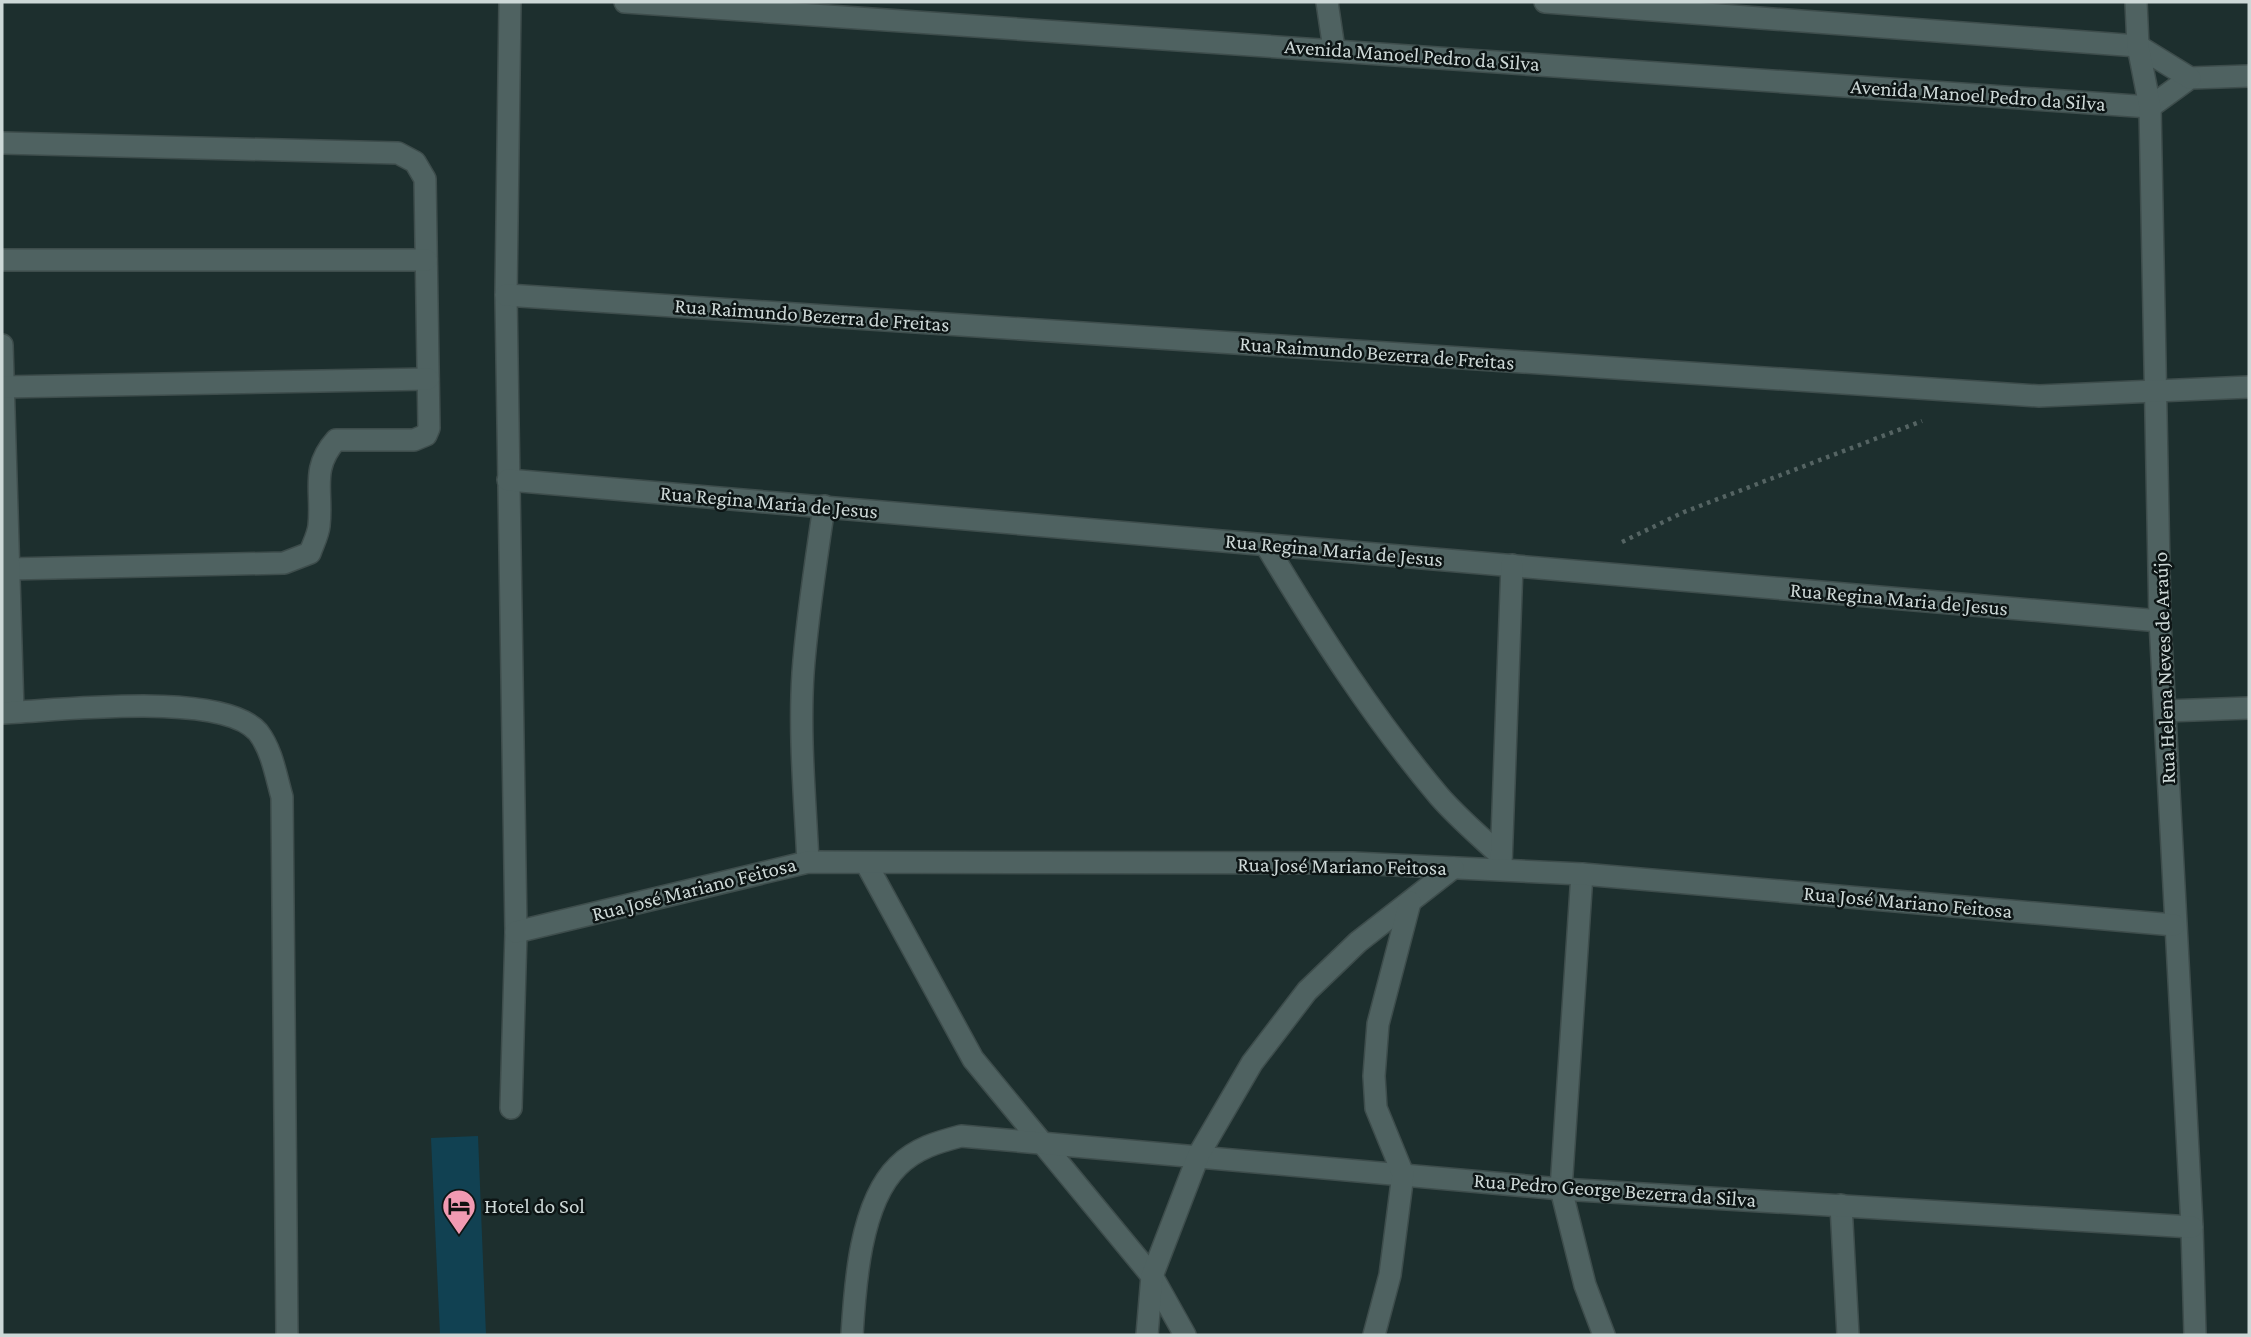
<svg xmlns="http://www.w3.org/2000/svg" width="2251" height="1337" font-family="'Crimson Pro',serif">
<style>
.building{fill:#114152}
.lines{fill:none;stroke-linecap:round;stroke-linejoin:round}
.service-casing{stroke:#3e4d4c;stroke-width:24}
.minor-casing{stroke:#3e4d4c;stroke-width:24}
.path{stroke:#556463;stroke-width:4.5;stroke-dasharray:3.5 5;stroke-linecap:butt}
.service{stroke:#4f6261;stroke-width:21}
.minor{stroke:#4f6261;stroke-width:21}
.labels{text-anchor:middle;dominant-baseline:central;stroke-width:5;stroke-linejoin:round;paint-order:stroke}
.street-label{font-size:21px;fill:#cdd8d7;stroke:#0d1515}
.poi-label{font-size:21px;fill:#cdd8d7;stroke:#0d1515;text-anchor:start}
</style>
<rect width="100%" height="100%" fill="#1d2f2e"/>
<polygon class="building" points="478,1136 486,1335 440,1335 431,1138"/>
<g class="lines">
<g class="service-casing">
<g id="service">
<path d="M 2,143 L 398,153 L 415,162 L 425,179 L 429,428 L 426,435 L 414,440 L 336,440 C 310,469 323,491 319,526 C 318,535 313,544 310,553 L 284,563 L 9,569"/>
<polyline points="2,260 426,260"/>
<polyline points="2,345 13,712"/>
<polyline points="3,387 428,379"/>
<path d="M 2,713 C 56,711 222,690 258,732 C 272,750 276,776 282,797 L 287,1335"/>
</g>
</g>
<g class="minor-casing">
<g id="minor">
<polyline points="510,2 506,295 516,932 511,1108"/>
<polyline points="625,2 2150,107 2190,78 2249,76"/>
<polyline points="1327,2 1334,49"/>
<polyline points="1545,2 2138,46 2190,78"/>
<polyline points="2136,2 2138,46 2150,107 2160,621 2192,1227 2195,1335"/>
<polyline points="506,295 2039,396 2249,387"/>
<polyline points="508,480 2160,621"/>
<path d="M 1266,545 C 1318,632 1374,719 1439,796 C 1458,818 1481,837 1501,856"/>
<polyline points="2166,711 2249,708"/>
<path d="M 808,862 C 805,799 799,736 803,673 C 807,617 816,562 824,506"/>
<polyline points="866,863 973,1059 1152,1276 1185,1335"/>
<polyline points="1501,865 1512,565"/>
<polyline points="1582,874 1561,1189 1585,1285 1604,1335"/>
<polyline points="516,932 808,862 1353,863 1582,874 2174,925"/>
<polyline points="1841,1205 1848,1335"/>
<path d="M 852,1335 C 855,1285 860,1203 898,1166 C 916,1148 938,1142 961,1136 L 1561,1189 L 2192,1227"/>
<polyline points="1147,1335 1152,1276 1199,1154 1252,1063 1307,991 1358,942 1453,868"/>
<polyline points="1374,1335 1390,1275 1403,1174 1376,1108 1374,1076 1378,1024 1410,902"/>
</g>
</g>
<polyline class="path" points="1622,542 1684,512 1922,421"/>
<use href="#service" class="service"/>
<use href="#minor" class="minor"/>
</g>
<defs>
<g id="hotel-pin" transform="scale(1.75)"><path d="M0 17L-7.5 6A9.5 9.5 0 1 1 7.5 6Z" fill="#f19ab2" stroke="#0d1515"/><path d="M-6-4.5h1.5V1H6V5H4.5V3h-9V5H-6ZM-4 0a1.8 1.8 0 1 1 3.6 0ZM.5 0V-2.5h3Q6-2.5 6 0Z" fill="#111"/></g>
</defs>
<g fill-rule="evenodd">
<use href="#hotel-pin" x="459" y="1206"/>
</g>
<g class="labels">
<g class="street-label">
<text transform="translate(1412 55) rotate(4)">Avenida Manoel Pedro da Silva</text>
<text transform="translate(1978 95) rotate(4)">Avenida Manoel Pedro da Silva</text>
<text transform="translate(812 315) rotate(4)">Rua Raimundo Bezerra de Freitas</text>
<text transform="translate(1377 353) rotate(4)">Rua Raimundo Bezerra de Freitas</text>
<text transform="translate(769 502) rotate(5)">Rua Regina Maria de Jesus</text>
<text transform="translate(1334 550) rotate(5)">Rua Regina Maria de Jesus</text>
<text transform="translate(1899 599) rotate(5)">Rua Regina Maria de Jesus</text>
<text transform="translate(2164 668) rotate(-92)">Rua Helena Neves de Araújo</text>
<text transform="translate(1342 866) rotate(1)">Rua José Mariano Feitosa</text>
<text transform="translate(694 889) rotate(-14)">Rua José Mariano Feitosa</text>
<text transform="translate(1908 902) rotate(5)">Rua José Mariano Feitosa</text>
<text transform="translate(1615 1190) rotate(4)">Rua Pedro George Bezerra da Silva</text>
</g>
<g class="poi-label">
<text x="484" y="1206">Hotel do Sol</text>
</g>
</g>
<rect width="2251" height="1337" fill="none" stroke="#cdd8d7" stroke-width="7"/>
</svg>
